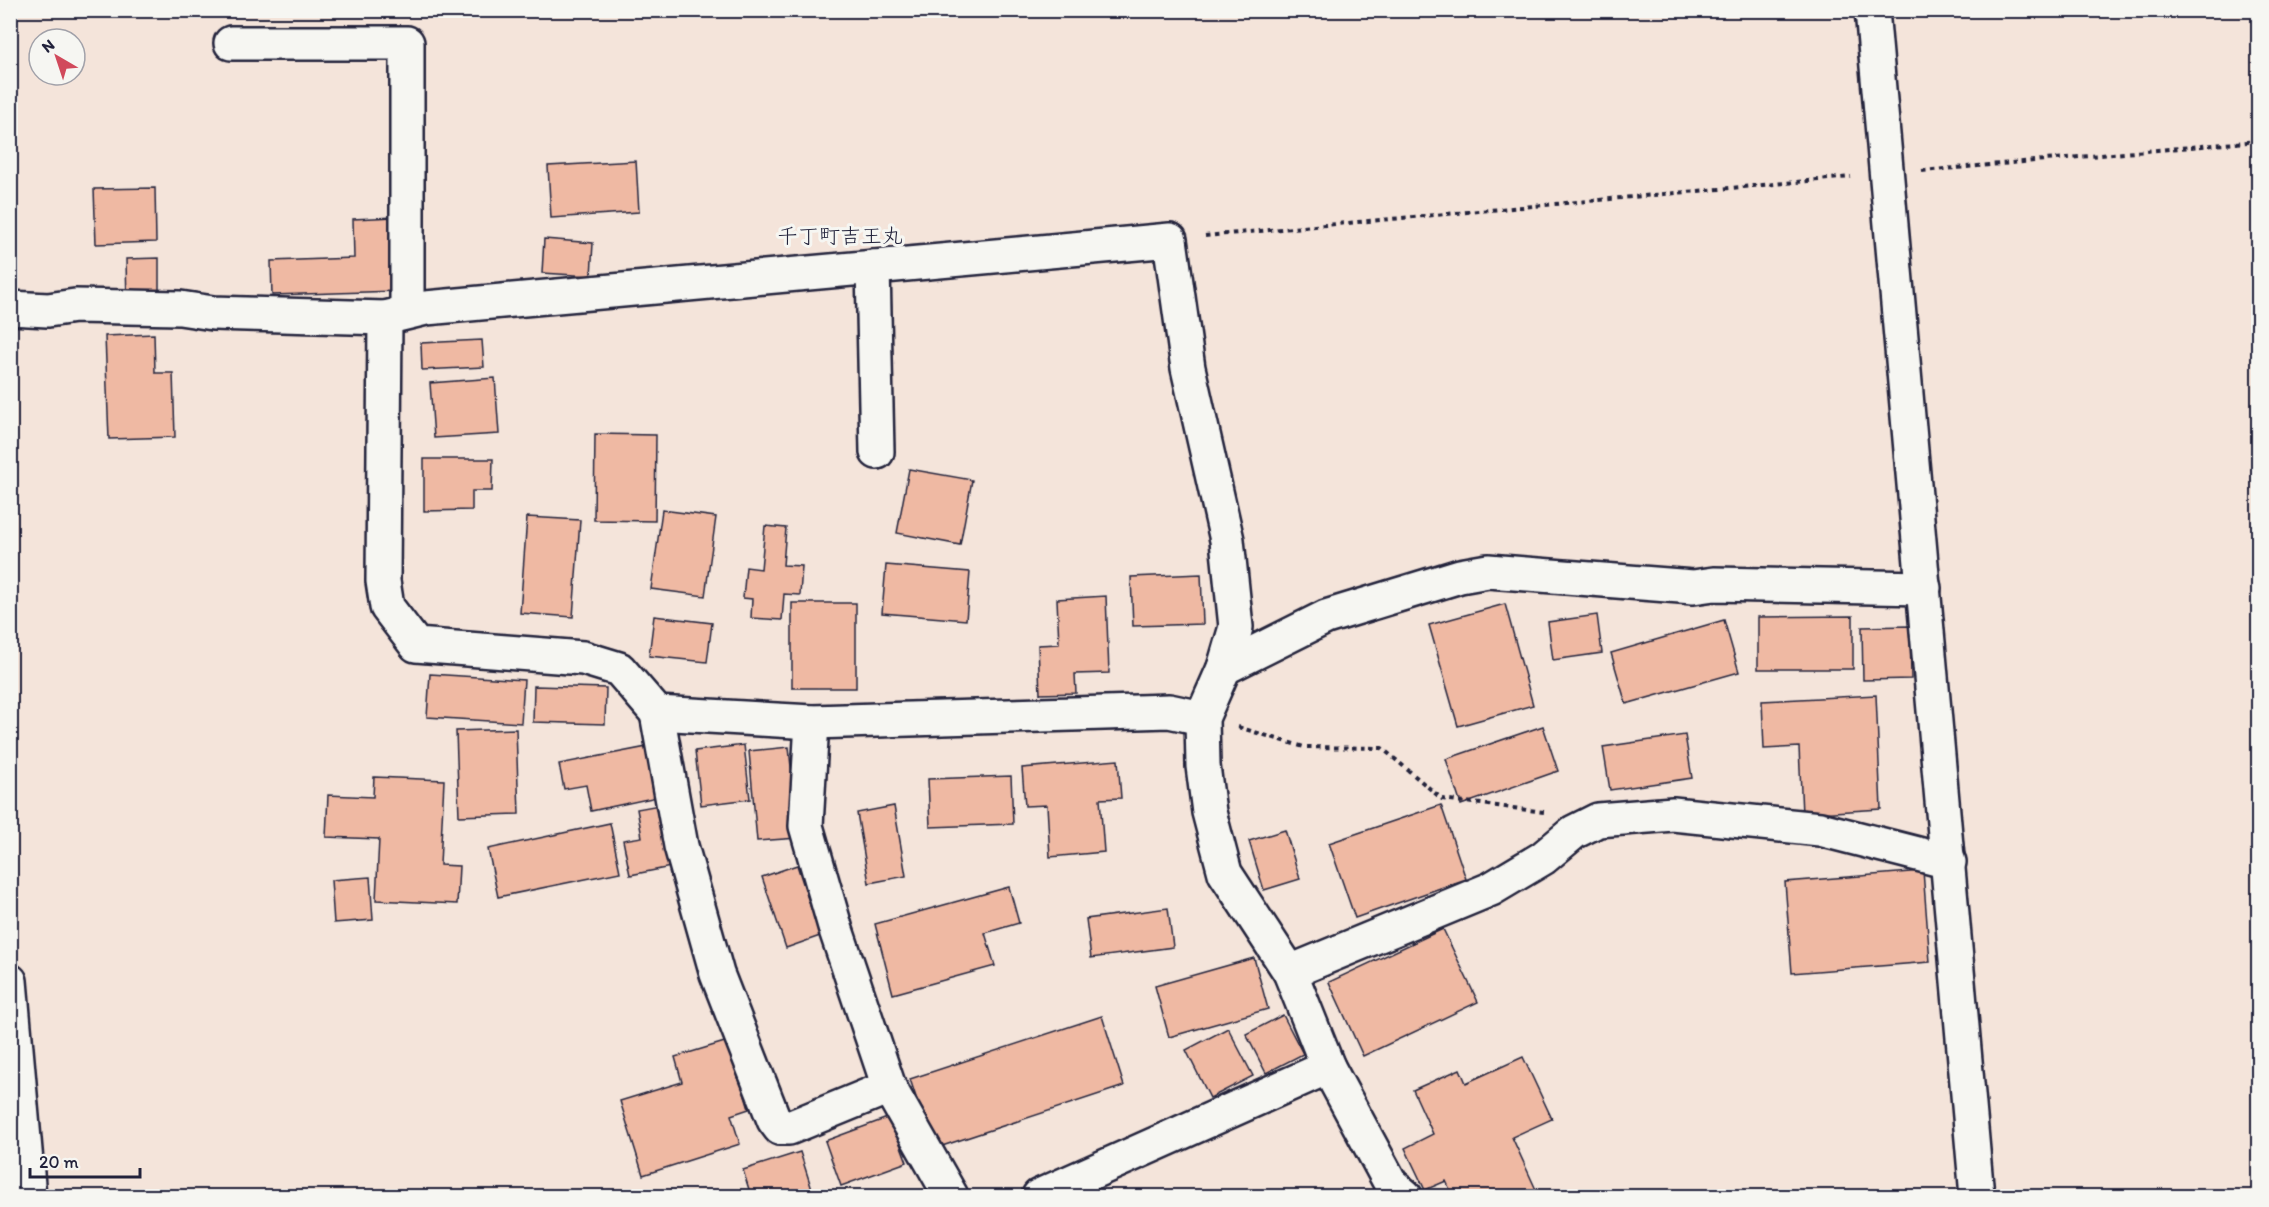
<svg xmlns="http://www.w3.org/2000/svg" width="2269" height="1207" font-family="Itim,'Klee One',sans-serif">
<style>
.building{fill:#efb9a3;stroke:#22223b;stroke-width:1.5}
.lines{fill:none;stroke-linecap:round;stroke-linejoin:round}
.street-casing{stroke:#22223b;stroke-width:38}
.secondary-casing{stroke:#22223b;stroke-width:38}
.path{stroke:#22223b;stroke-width:4;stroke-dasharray:4.5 4.5;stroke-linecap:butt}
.street{stroke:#f6f6f2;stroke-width:33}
.secondary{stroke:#f6f6f2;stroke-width:33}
.labels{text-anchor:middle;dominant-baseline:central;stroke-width:6;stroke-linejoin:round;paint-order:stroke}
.quarter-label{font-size:21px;fill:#22223b;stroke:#f6f6f2}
</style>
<rect width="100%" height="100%" fill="#f4e4da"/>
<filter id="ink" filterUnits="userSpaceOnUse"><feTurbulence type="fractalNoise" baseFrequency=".0167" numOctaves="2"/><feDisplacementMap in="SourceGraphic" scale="12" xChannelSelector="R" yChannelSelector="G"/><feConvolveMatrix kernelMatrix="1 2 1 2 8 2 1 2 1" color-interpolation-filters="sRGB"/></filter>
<g filter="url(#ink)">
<g class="building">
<polygon points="636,161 639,212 551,218 548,166"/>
<polygon points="155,188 156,242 96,244 94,189"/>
<polygon points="395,217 397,291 272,295 271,261 354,258 353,219"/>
<polygon points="544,239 593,243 591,276 542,273"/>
<polygon points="159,258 159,303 127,304 126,259"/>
<polygon points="154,334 155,373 173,373 175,437 109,439 105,336"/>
<polygon points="482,340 484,367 422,370 421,343"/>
<polygon points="495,378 499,434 434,438 430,383"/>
<polygon points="595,434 656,435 655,521 594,520"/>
<polygon points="424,459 493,459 492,491 472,491 472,510 424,511"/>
<polygon points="909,469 972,480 960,545 897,533"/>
<polygon points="662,510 716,517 705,596 651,589"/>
<polygon points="527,517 580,520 573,617 520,613"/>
<polygon points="765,526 786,528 783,565 802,566 800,595 784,594 782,620 751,618 752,599 743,598 746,567 761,569"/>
<polygon points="886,565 970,572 966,620 882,613"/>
<polygon points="1201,574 1203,624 1133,626 1131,577"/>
<polygon points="1106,596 1109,673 1075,674 1076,693 1040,694 1038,645 1059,644 1057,599"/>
<rect x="792" y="603" width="64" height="85"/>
<polygon points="1505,604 1533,705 1458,726 1429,625"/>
<polygon points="1597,615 1602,653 1553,660 1548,622"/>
<polygon points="654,616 712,623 707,662 649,656"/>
<polygon points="1853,616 1853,669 1758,669 1758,617"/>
<polygon points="1724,620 1739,672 1626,704 1611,653"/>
<polygon points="1910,626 1911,679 1863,680 1862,627"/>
<polygon points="430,674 524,680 521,723 427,717"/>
<polygon points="534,686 606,688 605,724 533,722"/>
<polygon points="1876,695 1881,809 1802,814 1799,747 1764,749 1762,701"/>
<polygon points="1543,726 1558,771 1461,805 1446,759"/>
<polygon points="516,729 519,814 459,816 456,731"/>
<polygon points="1685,735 1692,778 1610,790 1603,747"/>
<polygon points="744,745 750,799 701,805 695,751"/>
<polygon points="647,747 657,797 591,811 586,785 564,789 559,764"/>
<polygon points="789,747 798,838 757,841 749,751"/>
<polygon points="1118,760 1121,798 1100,799 1104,852 1050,857 1047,805 1025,806 1022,768"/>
<polygon points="1011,776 1013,824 930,827 928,779"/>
<polygon points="374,777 444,780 440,865 459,866 457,904 376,900 379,839 326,837 328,795 373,797"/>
<polygon points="659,805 671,867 630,875 623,840 642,837 637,809"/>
<polygon points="1441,805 1466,879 1355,918 1329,843"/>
<polygon points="894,806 906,876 869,883 857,813"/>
<polygon points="610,823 620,872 498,897 488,849"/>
<polygon points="1285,830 1300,879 1264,890 1249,841"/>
<polygon points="797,865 820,936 786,948 762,877"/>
<polygon points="1923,871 1930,962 1792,973 1785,882"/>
<polygon points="370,877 373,920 334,923 331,880"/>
<polygon points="1009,887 1019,923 985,933 995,966 893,994 875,924"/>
<polygon points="1168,908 1173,947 1091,958 1086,919"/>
<polygon points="1443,929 1478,1002 1363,1056 1329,982"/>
<polygon points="1254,958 1268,1009 1169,1037 1155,986"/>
<polygon points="1283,1015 1303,1054 1266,1073 1246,1034"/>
<polygon points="1102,1016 1124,1086 933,1149 910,1079"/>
<polygon points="1228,1028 1253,1076 1210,1098 1186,1050"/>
<polygon points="728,1041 749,1109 731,1115 740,1144 643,1175 620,1101 682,1082 675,1057"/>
<polygon points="1523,1057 1552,1119 1512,1137 1538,1194 1533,1196 1453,1196 1446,1181 1425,1190 1405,1148 1433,1134 1413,1090 1460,1069 1466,1083"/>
<polygon points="890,1117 907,1162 841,1186 825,1141"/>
<polygon points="800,1152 814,1196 751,1196 743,1170"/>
</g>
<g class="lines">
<g class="street-casing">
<g id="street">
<polyline points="1872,10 1977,1196"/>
<polyline points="231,43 407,43 407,311"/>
<polyline points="873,267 877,452"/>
<polyline points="10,308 48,310 75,306 180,308 213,313 385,318 426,308 1170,240 1188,368 1227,540 1236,627 1224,668 1202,718 1203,766 1209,812 1225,873 1290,972 1328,1067 1391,1184 1405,1196"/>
<polyline points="385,318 383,581 387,607 416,645 583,658 619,669 657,713 812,722 1169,711 1202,718"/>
<polyline points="1224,668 1326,617 1460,576 1488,571 1693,587 1714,584 1924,588"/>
<polyline points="657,713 681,846 717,974 774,1120 780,1128 789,1128 889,1087"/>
<polyline points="812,722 806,826 836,930 889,1087 951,1196"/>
<polyline points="1290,972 1491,889 1543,858 1574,832 1598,820 1673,814 1820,829 1949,862"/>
<polyline points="1039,1196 1328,1067"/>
</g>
</g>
<g class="secondary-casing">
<polyline id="secondary" points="10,981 29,1196"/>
</g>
<g class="path">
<polyline points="1922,171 2258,141"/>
<polyline points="1205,236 1851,177"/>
<polyline points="1238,727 1304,747 1382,748 1442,799 1544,812"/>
</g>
<use href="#street" class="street"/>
<use href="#secondary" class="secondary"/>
</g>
</g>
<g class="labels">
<g class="quarter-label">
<text x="840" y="235">千丁町吉王丸</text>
</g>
</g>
<rect width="2269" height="1207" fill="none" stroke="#f6f6f2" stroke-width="36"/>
<rect x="18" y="18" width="2233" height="1171" fill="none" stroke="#22223b" stroke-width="2" filter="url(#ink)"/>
<g transform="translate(57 57) rotate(321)"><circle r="28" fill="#f6f6f2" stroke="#a1a1a9" stroke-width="1.5"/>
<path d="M0-4.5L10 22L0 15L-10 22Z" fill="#d1495b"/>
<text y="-9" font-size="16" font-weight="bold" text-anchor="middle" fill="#22223b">N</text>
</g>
<path d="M30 1168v9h110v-9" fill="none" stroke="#22223b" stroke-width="3"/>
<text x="39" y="1168" font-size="18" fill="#22223b" stroke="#f6f6f2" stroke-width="4.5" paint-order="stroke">20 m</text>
</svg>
